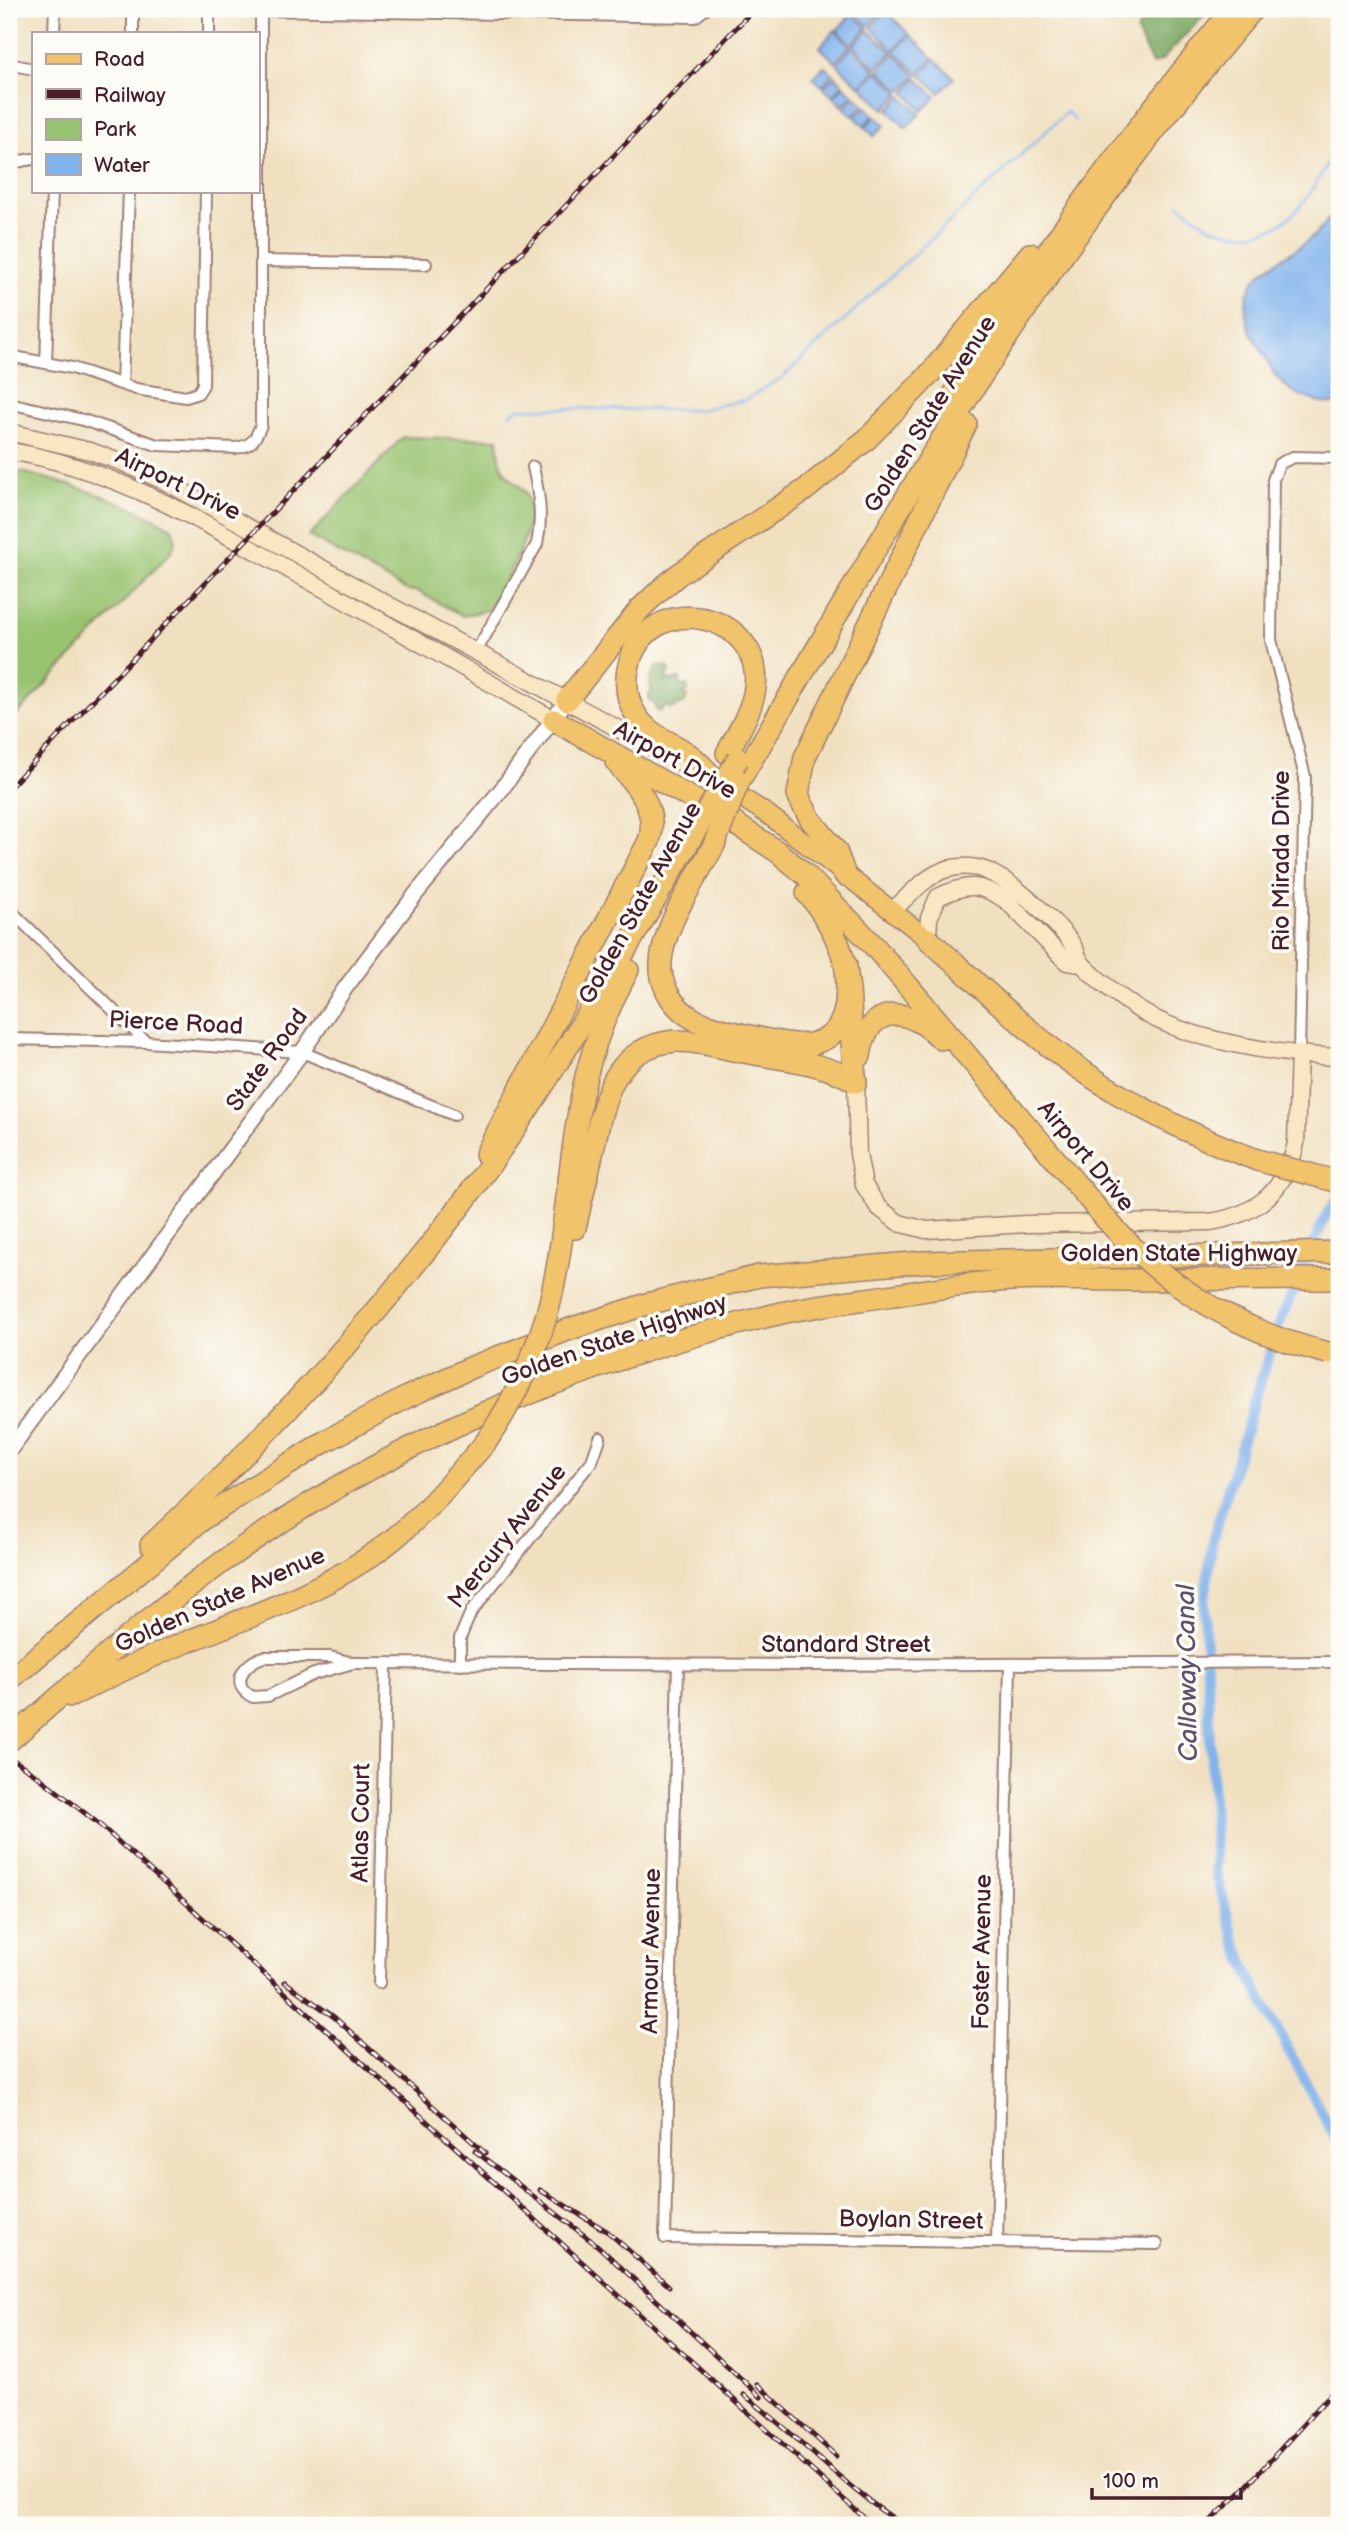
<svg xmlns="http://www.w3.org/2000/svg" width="1348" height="2534" font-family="'Balsamiq Sans',sans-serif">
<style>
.green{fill:#98c370;stroke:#71714e;stroke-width:2}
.forest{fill:#7aa962;stroke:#626446;stroke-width:2}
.water{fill:#81b3ed;stroke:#66698c;stroke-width:2}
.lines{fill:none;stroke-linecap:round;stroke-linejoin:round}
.stream{stroke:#81b3ed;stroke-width:2.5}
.canal{stroke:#81b3ed;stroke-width:10}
.minor-casing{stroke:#9d8076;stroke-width:14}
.tertiary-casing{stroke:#9d8076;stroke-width:18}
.secondary-casing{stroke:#9d8076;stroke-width:19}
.primary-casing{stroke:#9d8076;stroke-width:21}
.motorway-casing{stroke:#9d8076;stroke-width:24}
.minor{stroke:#fff;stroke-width:10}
.tertiary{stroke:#fff;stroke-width:14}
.secondary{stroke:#f9e7c3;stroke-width:16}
.primary{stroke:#f1c36a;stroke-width:18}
.motorway{stroke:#f1c36a;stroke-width:21}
.rail-casing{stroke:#4a1f2b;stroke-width:5}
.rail{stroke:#fdfcf7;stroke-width:2.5;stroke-dasharray:8;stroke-linecap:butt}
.motorway-bridge-casing{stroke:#9d8076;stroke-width:24;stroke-linecap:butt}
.motorway-bridge{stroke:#f1c36a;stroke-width:21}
.labels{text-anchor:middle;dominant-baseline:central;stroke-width:7;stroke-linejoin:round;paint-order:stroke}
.street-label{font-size:24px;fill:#4a1f2b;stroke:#fdfcf7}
.water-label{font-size:26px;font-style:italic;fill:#5d536f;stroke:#fdfcf7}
</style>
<rect width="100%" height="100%" fill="#fdfcf7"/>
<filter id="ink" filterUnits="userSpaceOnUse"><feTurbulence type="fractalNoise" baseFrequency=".0143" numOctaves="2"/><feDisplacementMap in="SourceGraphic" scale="14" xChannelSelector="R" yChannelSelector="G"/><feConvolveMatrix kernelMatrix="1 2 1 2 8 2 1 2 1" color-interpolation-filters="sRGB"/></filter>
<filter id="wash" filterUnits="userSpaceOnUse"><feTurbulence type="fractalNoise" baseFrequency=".00686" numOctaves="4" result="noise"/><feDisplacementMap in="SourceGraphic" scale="28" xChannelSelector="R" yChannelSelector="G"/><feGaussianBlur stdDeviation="1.57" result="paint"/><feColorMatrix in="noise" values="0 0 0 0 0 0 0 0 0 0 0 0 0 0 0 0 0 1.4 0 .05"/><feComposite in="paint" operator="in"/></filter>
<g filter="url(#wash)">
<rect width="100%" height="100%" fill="#f0e0c0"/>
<g class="green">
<path d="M 403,437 L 498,439 C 499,448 499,458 502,466 C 505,478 521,484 526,494 C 542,524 503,584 489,610 L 463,616 L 417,591 L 408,591 L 309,536 Z"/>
<path d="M 9,469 C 65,482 122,499 172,528 L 176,541 L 171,552 L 9,723 Z"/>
</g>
<g class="forest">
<polygon points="1147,9 1210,9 1162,60 1152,64 1137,32"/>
<path d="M 657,666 L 668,667 L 670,670 L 665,679 L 673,681 L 679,678 L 681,682 L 680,686 L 687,685 L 688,691 L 682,693 L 687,696 L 685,703 L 670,709 L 666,705 L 660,712 L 656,711 L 654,704 L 649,700 L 649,694 L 652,690 C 646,681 653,675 657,666 Z"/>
</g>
<g class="water">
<polygon points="856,9 882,9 883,10 868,26 854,11"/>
<polygon points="886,11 909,34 893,50 871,27"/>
<polygon points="852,14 867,28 852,44 837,30"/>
<polygon points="835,30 850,46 835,62 820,47"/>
<polygon points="868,30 892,52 876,68 854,45"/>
<polygon points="910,35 933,58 918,74 895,51"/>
<polygon points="852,47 875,70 860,86 837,64"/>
<polygon points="894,53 916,76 901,91 879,70"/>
<polygon points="935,59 954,78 940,93 921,75"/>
<polygon points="824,66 833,74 822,86 813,78"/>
<polygon points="877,71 900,93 884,109 862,87"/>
<polygon points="835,76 843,85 832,96 824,87"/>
<polygon points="917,78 936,97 922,111 905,92"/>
<polygon points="844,86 853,94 842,106 834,97"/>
<polygon points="855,96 864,105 853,116 844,108"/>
<polygon points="901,96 920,114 906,128 888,110"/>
<polygon points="866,107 874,115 864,126 855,117"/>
<polygon points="876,116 885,125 874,136 865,127"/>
<path d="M 1339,202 L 1339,404 C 1311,404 1281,391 1269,364 C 1264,351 1253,341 1249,327 C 1234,276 1274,266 1305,243 C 1320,232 1331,218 1339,202 Z"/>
</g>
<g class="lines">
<g class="stream">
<path d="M 1179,204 C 1190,212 1202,224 1214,228 C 1287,253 1311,194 1339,141"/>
<polyline points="510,414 519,408 698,410 745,400 783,377 1067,112 1075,120"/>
</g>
<polyline class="canal" points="1339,1195 1325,1217 1280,1322 1265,1367 1213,1538 1204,1606 1216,1873 1234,1938 1250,1977 1339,2145"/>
</g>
</g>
<g filter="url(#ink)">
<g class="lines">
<g class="minor-casing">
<g id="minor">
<polyline points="261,10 695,17 705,9"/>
<polyline points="54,33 55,9"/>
<polyline points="133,33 133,9"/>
<polyline points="209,33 209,9"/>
<polyline points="9,64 33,69"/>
<polyline points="9,163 33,159"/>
<polyline points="261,261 426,264"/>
<polyline points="9,356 72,368 136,389 186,397 198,393 203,385 206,191"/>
<polyline points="46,363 52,191"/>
<polyline points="122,384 129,191"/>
<path d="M 9,403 L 83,420 L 157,445 L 235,448 C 252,446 255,440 261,425 L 261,9"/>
<path d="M 476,652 L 537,544 C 543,517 539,494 533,467"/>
<polyline points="9,909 146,1042"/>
<polyline points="9,1039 146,1042 302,1052 454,1115"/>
<polyline points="1299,1053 1305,777 1271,640 1273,480 1279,464 1293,457 1339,458"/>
<path d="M 264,1657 L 330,1657 L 353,1663 L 314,1674 L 268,1696 L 253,1697 C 228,1685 244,1662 264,1657 Z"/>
<polyline points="353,1663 821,1665 1339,1662"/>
<polyline points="460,1664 460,1638 471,1612 592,1461 600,1438"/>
<polyline points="678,1665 665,2238 1157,2244"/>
<polyline points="379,1983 386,1664"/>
<polyline points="997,2242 1010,1664"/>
</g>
</g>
<g class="tertiary-casing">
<polyline id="tertiary" points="9,1451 302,1052 346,987 415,895 501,790 567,700"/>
</g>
<g class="secondary-casing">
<g id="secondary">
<polyline points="9,432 90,451 121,462 168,483 387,604 704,775"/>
<path d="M 9,451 C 114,468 203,522 295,573 C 382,621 468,670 554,720"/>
<path d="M 892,911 C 909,896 925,876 947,869 C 962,865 979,866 993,874 C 1016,885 1058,923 1072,944 C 1077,951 1078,961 1085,967 C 1101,983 1120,997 1139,1010 C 1189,1041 1280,1055 1339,1057"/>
<path d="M 928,939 L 929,918 L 938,897 C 967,883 980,883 1007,901 L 1067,962 L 1082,964"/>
<path d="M 856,1082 L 858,1154 L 864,1185 L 878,1207 L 899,1223 L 926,1230 L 1027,1224 L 1210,1222 C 1257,1215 1286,1190 1296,1143 L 1299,1053"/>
</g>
</g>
<g class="primary-casing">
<polyline id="primary" points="724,786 770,816 928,939"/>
</g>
<g class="motorway-casing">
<g id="motorway">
<path d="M 946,407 C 1032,267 1128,135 1233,9"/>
<polyline points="567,700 640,609 659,591 679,574 805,490 867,439 927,377 1030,254"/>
<polyline points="554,720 728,819 778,852 807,876 875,947 1088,1198"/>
<path d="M 739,781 C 809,664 876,545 948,429 C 1039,282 1141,141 1253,9"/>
<path d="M 718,783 C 709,774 701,763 691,756 C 673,742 648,736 636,715 C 627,701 625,685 628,669 C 644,585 771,611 754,694 C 749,715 737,735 727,753"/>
<path d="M 714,845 C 696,879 658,932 661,971 C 663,991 675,1008 692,1018 C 710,1029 791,1047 811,1044 C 819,1042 829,1038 834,1032 C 850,1015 847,986 846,965"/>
<polyline points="845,875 836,851 811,820 801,802 798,794 805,757 966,424"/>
<path d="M 807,893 C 864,961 844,1005 856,1082"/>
<path d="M 928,939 C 977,982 1024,1030 1077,1067 C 1134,1107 1192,1136 1257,1160"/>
<path d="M 860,1056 C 868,1002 909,1006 941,1039"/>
<path d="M 486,1154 L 649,841 C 659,809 636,785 616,762"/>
<path d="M 575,1228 C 581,1202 587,1176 593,1150 C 604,1100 612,1047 675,1041 C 697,1040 721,1048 743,1052 C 780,1059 825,1062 856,1082"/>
<path d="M 547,1314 C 567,1239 567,1161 584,1085 C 593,1045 608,1007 628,970"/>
<path d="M 151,1545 C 265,1439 371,1326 464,1201 C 550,1085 621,957 694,833"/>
<polyline points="9,1680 204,1518 324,1442 407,1397 472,1367 570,1329 647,1304 759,1276 923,1262 1339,1252"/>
<path d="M 71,1696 C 103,1680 134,1664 167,1650 C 241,1619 317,1596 382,1548 C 422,1518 453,1480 486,1442"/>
<path d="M 9,1741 C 79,1680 146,1618 221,1563 C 384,1444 590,1357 786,1312 C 819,1305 853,1301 887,1296 C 928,1290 969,1283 1010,1280 C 1049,1278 1088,1280 1127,1280 C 1198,1280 1269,1280 1339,1279"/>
</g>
</g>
<use href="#minor" class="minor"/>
<use href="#tertiary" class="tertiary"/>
<use href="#secondary" class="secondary"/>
<use href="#primary" class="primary"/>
<use href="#motorway" class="motorway"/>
<g class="rail-casing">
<g id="rail">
<polyline points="9,788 754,9"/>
<polyline points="9,1757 35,1774 100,1825 872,2525"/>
<polyline points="285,1982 334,2017 485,2153"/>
<polyline points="475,2151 598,2246 761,2397"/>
<polyline points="540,2190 608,2232 669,2286"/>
<polyline points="757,2384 836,2456"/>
<path d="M 744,2395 C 799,2436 846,2490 904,2525"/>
<polyline points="1206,2525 1245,2488 1339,2385"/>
</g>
</g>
<use href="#rail" class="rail"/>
<g class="motorway-bridge-casing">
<g id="motorway-bridge">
<polyline points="694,833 738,759"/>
<polyline points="714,845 739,781"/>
<polyline points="1257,1160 1339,1182"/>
<path d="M 1088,1198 C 1153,1279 1228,1329 1328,1353"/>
<path d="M 486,1442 C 513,1402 533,1360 547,1314"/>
</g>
</g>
<use href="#motorway-bridge" class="motorway-bridge"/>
</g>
</g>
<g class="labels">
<g class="street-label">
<text transform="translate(930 414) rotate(-58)">Golden State Avenue</text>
<text transform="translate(178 484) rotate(26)">Airport Drive</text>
<text transform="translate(675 760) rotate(29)">Airport Drive</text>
<text transform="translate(1281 861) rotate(-90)">Rio Mirada Drive</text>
<text transform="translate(640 903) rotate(-61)">Golden State Avenue</text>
<text transform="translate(176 1023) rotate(3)">Pierce Road</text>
<text transform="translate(267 1060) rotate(-54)">State Road</text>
<text transform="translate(1086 1156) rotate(50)">Airport Drive</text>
<text x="1179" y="1253">Golden State Highway</text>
<text transform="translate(614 1340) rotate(-19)">Golden State Highway</text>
<text transform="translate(507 1536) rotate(-52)">Mercury Avenue</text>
<text transform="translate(220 1600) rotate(-24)">Golden State Avenue</text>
<text x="846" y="1644">Standard Street</text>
<text transform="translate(361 1823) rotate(-89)">Atlas Court</text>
<text transform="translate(651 1951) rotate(-89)">Armour Avenue</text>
<text transform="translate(982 1952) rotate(-89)">Foster Avenue</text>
<text transform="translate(911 2220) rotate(1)">Boylan Street</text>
</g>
<g class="water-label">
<text transform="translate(1188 1673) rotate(-91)">Calloway Canal</text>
</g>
</g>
<rect width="1348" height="2534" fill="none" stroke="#fdfcf7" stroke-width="35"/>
<rect x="32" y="32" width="228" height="161" fill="#fdfcf7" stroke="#b5a4a5" stroke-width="2"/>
<rect x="46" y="54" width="35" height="10" fill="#f1c36a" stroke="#b5a4a5" stroke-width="2"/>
<text x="94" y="66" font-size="21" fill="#4a1f2b">Road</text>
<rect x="46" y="89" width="35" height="10" fill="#4a1f2b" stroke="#b5a4a5" stroke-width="2"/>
<text x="94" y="102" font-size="21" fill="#4a1f2b">Railway</text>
<rect x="46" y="119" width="35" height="21" fill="#98c370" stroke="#b5a4a5" stroke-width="2"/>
<text x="94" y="136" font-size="21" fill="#4a1f2b">Park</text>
<rect x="46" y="154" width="35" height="21" fill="#81b3ed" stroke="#b5a4a5" stroke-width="2"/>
<text x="94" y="172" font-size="21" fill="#4a1f2b">Water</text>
<path d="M1092 2488v10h149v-10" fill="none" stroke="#4a1f2b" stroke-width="3.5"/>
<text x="1103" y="2488" font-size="21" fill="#4a1f2b" stroke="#fdfcf7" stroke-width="5" paint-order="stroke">100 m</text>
</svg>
